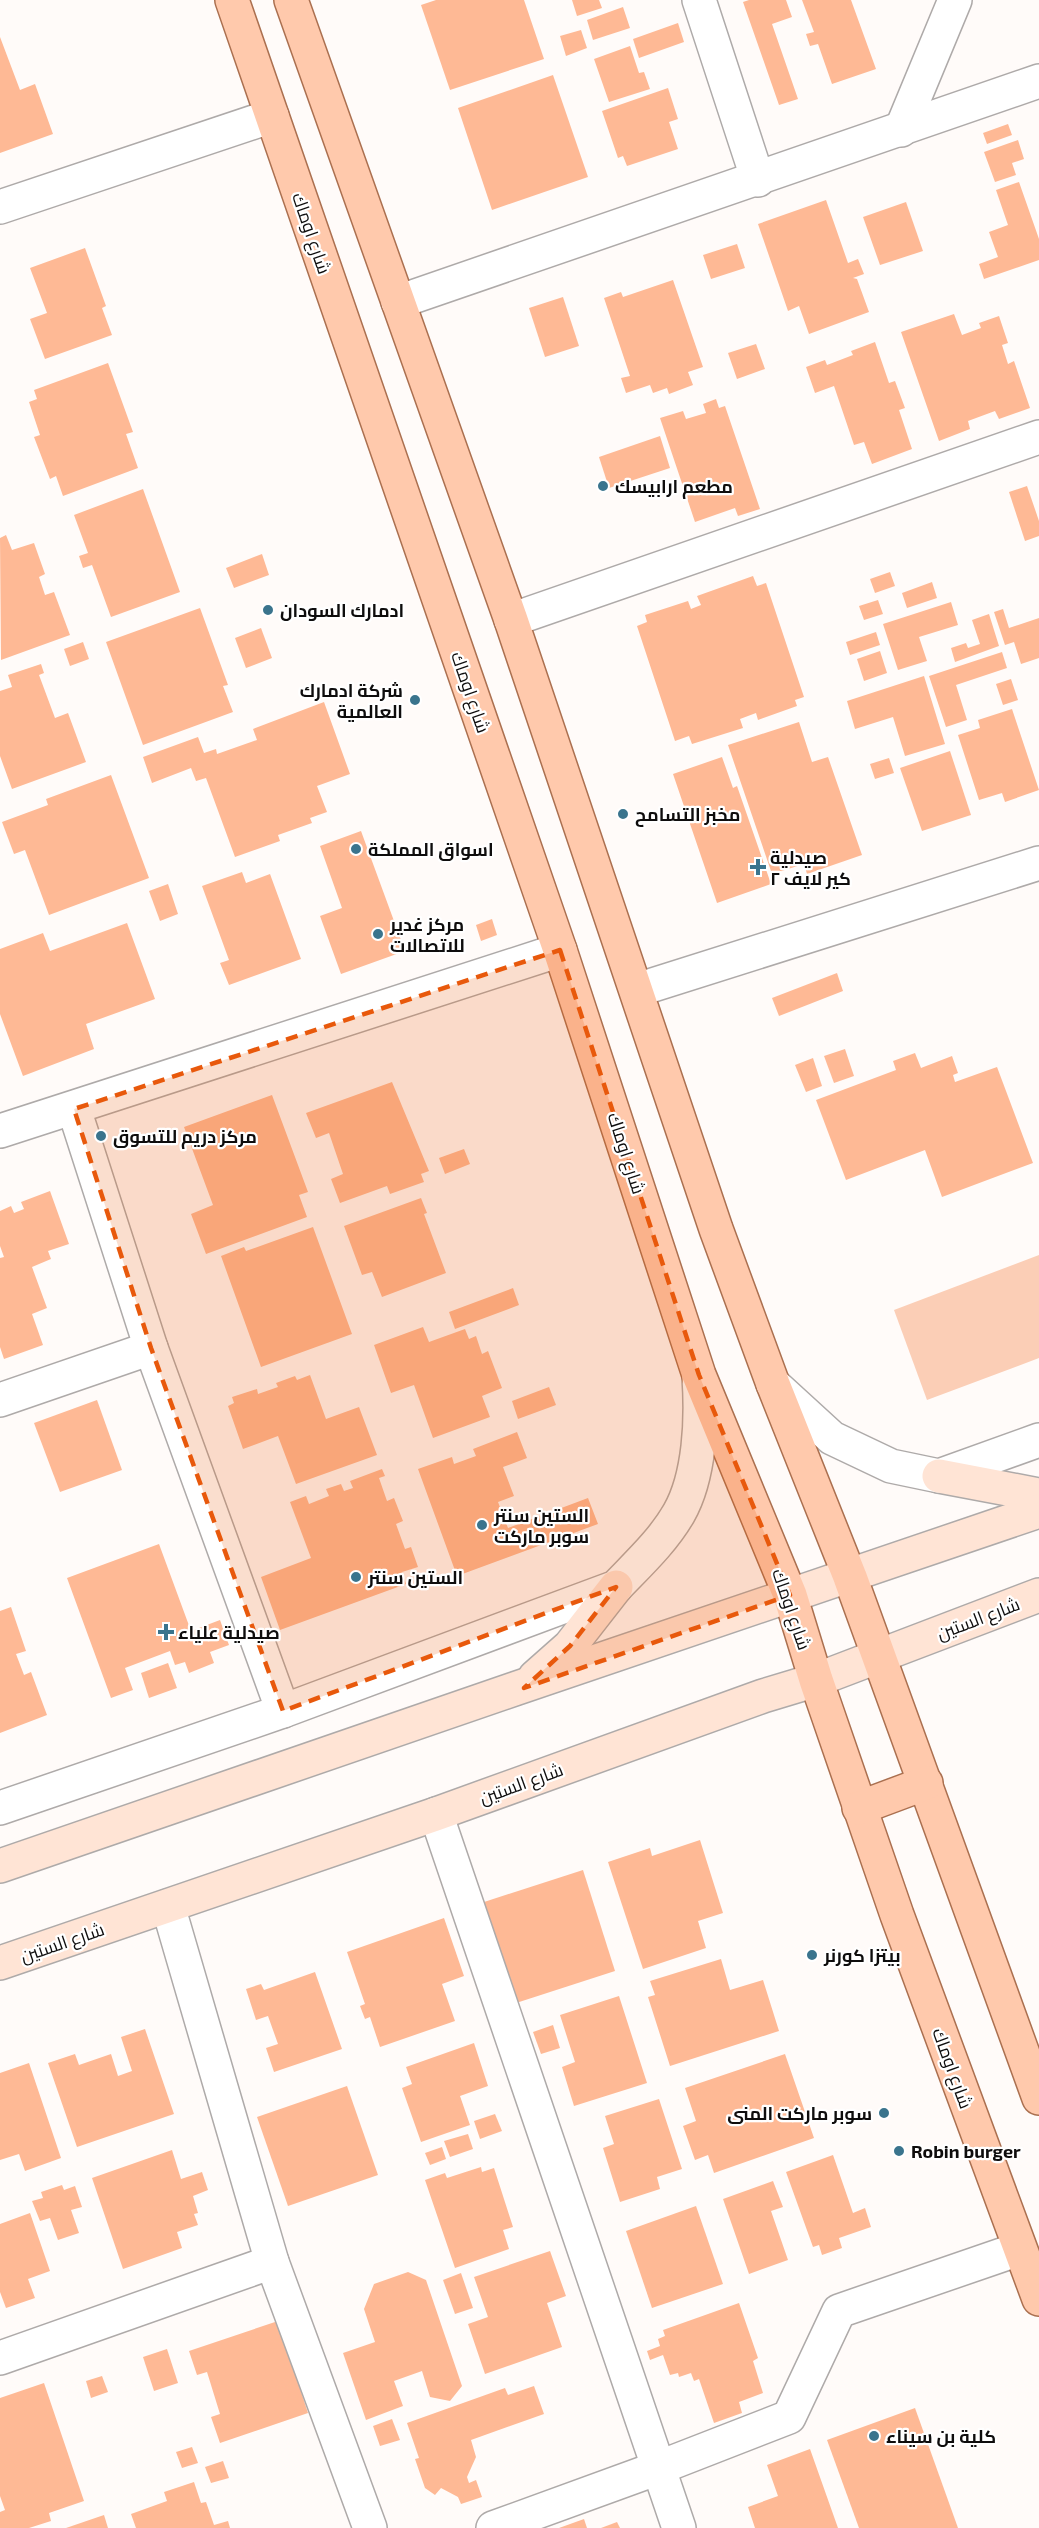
<svg xmlns="http://www.w3.org/2000/svg" width="1039" height="2528" font-family="'Exo 2',Cairo,sans-serif">
<style>
.pitch{fill:#fbceb6}
.building{fill:#feb995}
.lines{fill:none;stroke-linecap:round;stroke-linejoin:round}
.minor-casing{stroke:#aeaaa9;stroke-width:36}
.tertiary-casing{stroke:#aeaaa9;stroke-width:36}
.secondary-casing{stroke:#aeaaa9;stroke-width:36}
.primary-casing{stroke:#ab7050;stroke-width:36}
.minor{stroke:#fff;stroke-width:33}
.tertiary{stroke:#fff;stroke-width:33}
.secondary{stroke:#ffe4d5;stroke-width:33}
.primary{stroke:#ffc9ac;stroke-width:33}
.marked{fill:#e8590c;fill-opacity:0.2;stroke:#e8590c;stroke-width:4.5;stroke-dasharray:12 8;stroke-linejoin:round}
.poi-dot{fill:#3a748d;stroke:#fff;stroke-width:2}
.labels{text-anchor:middle;dominant-baseline:central;stroke-width:4.5;stroke-linejoin:round;paint-order:stroke}
.street-label{font-size:18px;fill:#0e0d0d;stroke:#fff}
.poi-label{font-size:18px;font-weight:bold;fill:#0e0d0d;stroke:#fff;text-anchor:start}
</style>
<rect width="100%" height="100%" fill="#fffbf9"/>
<polygon class="pitch" points="1039,1255 1039,1358 927,1400 894,1310"/>
<g class="building">
<polygon points="436,0 524,0 544,59 450,90 421,5"/>
<polygon points="572,0 599,0 602,8 577,16"/>
<polygon points="749,0 786,0 792,17 772,24 798,99 779,105 743,2"/>
<polygon points="802,0 851,0 876,69 832,84 818,44 810,46 806,34 814,32"/>
<polygon points="623,7 630,28 593,40 587,20"/>
<polygon points="678,23 684,42 639,58 633,39"/>
<polygon points="581,30 587,48 566,56 560,36"/>
<polygon points="0,37 20,90 35,84 53,134 0,153"/>
<polygon points="630,46 639,73 644,72 650,89 609,102 594,59"/>
<polygon points="553,75 588,177 492,210 458,108"/>
<polygon points="668,88 678,119 669,122 678,149 627,166 623,156 618,158 602,111"/>
<polygon points="1008,124 1012,135 987,144 983,133"/>
<polygon points="1018,140 1024,159 1012,163 1016,175 995,182 984,152"/>
<polygon points="1019,182 1039,239 1039,260 984,279 979,264 998,257 989,232 1008,225 996,190"/>
<polygon points="826,200 848,263 858,259 864,274 853,278 857,279 869,312 809,334 799,306 788,311 758,224"/>
<polygon points="906,202 923,251 880,265 863,217"/>
<polygon points="737,244 745,268 711,279 703,255"/>
<polygon points="85,248 106,306 102,308 112,335 45,359 30,319 47,313 30,268"/>
<polygon points="673,280 703,367 688,372 693,385 669,394 667,388 653,393 650,385 626,393 621,378 630,376 604,298 621,292 623,297"/>
<polygon points="563,297 579,346 545,357 529,308"/>
<polygon points="954,314 962,335 981,328 979,323 999,316 1008,343 1002,345 1008,364 1014,361 1030,408 999,419 995,411 968,421 970,429 939,441 901,332"/>
<polygon points="875,342 889,383 895,381 905,408 899,410 912,449 872,464 864,442 854,445 834,386 815,393 806,367 825,360 827,365 853,355 851,351"/>
<polygon points="756,344 765,369 737,379 728,353"/>
<polygon points="108,363 133,432 126,434 138,468 63,496 56,476 50,479 34,437 40,435 29,402 37,399 34,390"/>
<polygon points="716,399 719,408 725,406 760,509 738,516 735,508 695,522 660,418 683,411 686,419 706,413 703,404"/>
<polygon points="660,436 670,468 609,488 599,457"/>
<polygon points="1027,486 1039,521 1039,536 1025,541 1009,492"/>
<polygon points="143,489 180,592 111,617 92,565 83,568 79,556 88,553 74,515"/>
<polygon points="6,535 12,550 34,543 45,574 39,577 45,595 54,592 70,635 1,660 0,538"/>
<polygon points="262,554 269,575 234,588 226,568"/>
<polygon points="890,572 895,586 875,593 870,579"/>
<polygon points="753,576 757,586 766,583 804,697 795,700 797,706 758,720 756,713 740,719 743,728 692,744 689,736 675,741 637,626 647,622 645,615 688,601 691,609 701,605 697,596"/>
<polygon points="932,582 937,598 907,608 902,593"/>
<polygon points="878,600 883,614 864,620 859,606"/>
<polygon points="951,602 958,625 919,637 927,661 898,670 883,624"/>
<polygon points="200,608 228,685 223,686 233,712 143,745 106,642"/>
<polygon points="1003,609 1009,628 1039,618 1039,658 1021,664 1014,642 1005,645 994,612"/>
<polygon points="989,614 999,646 955,662 951,648 966,643 968,648 980,644 972,620"/>
<polygon points="261,628 272,658 246,668 235,638"/>
<polygon points="876,632 880,645 850,655 846,642"/>
<polygon points="83,642 89,659 70,666 64,649"/>
<polygon points="880,651 887,673 864,681 857,659"/>
<polygon points="1002,652 1007,668 956,685 967,720 946,727 929,676"/>
<polygon points="41,664 44,673 39,675 55,718 68,713 86,762 12,789 0,756 0,691 12,687 8,675"/>
<polygon points="924,676 945,744 905,756 893,717 855,729 847,701"/>
<polygon points="1011,679 1018,700 1003,705 996,684"/>
<polygon points="324,702 350,774 317,786 327,812 310,818 312,823 278,835 280,841 235,857 206,778 196,781 191,768 152,783 143,757 198,737 204,753 216,749 217,754 257,740 253,729"/>
<polygon points="1012,709 1039,790 1005,802 1002,793 979,800 958,735 980,728 978,720"/>
<polygon points="799,722 812,762 828,757 862,855 807,874 804,864 772,874 728,745"/>
<polygon points="950,751 971,815 922,831 900,768"/>
<polygon points="722,757 733,788 737,786 771,884 717,903 673,774"/>
<polygon points="889,758 894,773 875,779 870,764"/>
<polygon points="111,775 149,878 49,915 25,850 14,854 2,822 48,805 46,799"/>
<polygon points="361,831 405,951 341,974 320,916 342,908 320,846"/>
<polygon points="242,872 246,883 270,874 301,959 229,985 220,963 229,960 202,886"/>
<polygon points="168,884 178,914 160,921 149,891"/>
<polygon points="492,919 497,935 481,941 476,925"/>
<polygon points="127,923 155,999 86,1024 94,1049 23,1076 0,1014 0,949 43,933 50,951"/>
<polygon points="837,973 843,991 779,1016 772,998"/>
<polygon points="845,1049 854,1076 834,1083 824,1056"/>
<polygon points="915,1053 921,1068 952,1056 958,1073 953,1075 955,1082 997,1067 1033,1163 942,1197 925,1150 846,1180 816,1100 896,1070 893,1061"/>
<polygon points="813,1058 822,1086 806,1092 795,1065"/>
<polygon points="392,1082 429,1171 421,1174 424,1182 390,1194 387,1186 340,1203 331,1179 343,1174 329,1133 316,1138 306,1113"/>
<polygon points="272,1095 308,1192 299,1195 307,1217 206,1254 191,1214 213,1205 184,1127"/>
<polygon points="464,1149 470,1164 445,1174 439,1158"/>
<polygon points="50,1191 69,1244 48,1251 51,1259 32,1267 47,1308 32,1314 43,1345 4,1359 0,1347 0,1258 4,1257 0,1246 0,1211 11,1206 14,1213 24,1209 21,1202"/>
<polygon points="421,1198 427,1213 424,1214 446,1273 382,1297 372,1272 362,1275 344,1226"/>
<polygon points="313,1227 352,1334 261,1367 221,1256 244,1247 246,1251"/>
<polygon points="513,1288 519,1305 455,1329 449,1312"/>
<polygon points="423,1327 429,1342 465,1329 469,1339 476,1336 482,1354 488,1351 502,1388 482,1396 490,1417 433,1438 414,1385 391,1393 374,1345"/>
<polygon points="310,1375 326,1419 359,1407 377,1455 296,1484 278,1436 243,1449 228,1406 234,1403 232,1397 257,1389 258,1394 278,1387 276,1383 295,1376 297,1380"/>
<polygon points="549,1387 556,1405 518,1419 512,1401"/>
<polygon points="97,1400 122,1470 60,1492 34,1423"/>
<polygon points="517,1432 527,1458 503,1467 514,1496 498,1502 508,1528 588,1498 598,1524 457,1576 418,1469 452,1457 454,1464 476,1456 473,1449"/>
<polygon points="382,1469 385,1476 379,1478 387,1501 394,1498 403,1521 396,1524 405,1549 411,1547 418,1567 402,1572 406,1584 280,1630 261,1577 311,1558 290,1502 306,1496 309,1504 329,1496 326,1489 341,1484 344,1491 353,1488 350,1481"/>
<polygon points="159,1544 191,1631 220,1620 229,1645 210,1652 214,1663 189,1673 185,1662 175,1665 170,1651 125,1668 133,1690 111,1698 67,1578"/>
<polygon points="11,1607 26,1651 16,1654 24,1675 31,1672 47,1715 0,1733 0,1611"/>
<polygon points="168,1663 177,1688 149,1698 141,1673"/>
<polygon points="700,1840 723,1913 698,1921 706,1948 643,1969 608,1862 650,1848 652,1856"/>
<polygon points="583,1870 615,1971 513,2004 481,1903"/>
<polygon points="444,1918 464,1976 442,1984 455,2021 380,2047 370,2017 365,2019 360,2006 365,2004 347,1952"/>
<polygon points="721,1959 730,1990 763,1980 779,2031 670,2066 648,1997 655,1995 650,1981"/>
<polygon points="315,1972 342,2049 274,2072 266,2048 278,2044 268,2016 256,2020 246,1989 261,1984 264,1990"/>
<polygon points="619,1996 647,2083 574,2106 562,2067 575,2062 560,2015"/>
<polygon points="553,2025 560,2048 541,2054 533,2032"/>
<polygon points="145,2029 174,2114 77,2147 48,2063 75,2054 79,2065 111,2054 118,2076 132,2071 121,2037"/>
<polygon points="474,2043 488,2086 460,2096 470,2125 421,2142 402,2088 412,2084 406,2067"/>
<polygon points="785,2054 814,2138 714,2173 708,2155 695,2160 683,2126 696,2121 685,2088"/>
<polygon points="29,2063 61,2158 25,2171 19,2154 0,2160 0,2073"/>
<polygon points="347,2086 378,2175 288,2206 257,2117"/>
<polygon points="659,2099 682,2169 657,2177 660,2189 620,2202 603,2148 614,2144 605,2116"/>
<polygon points="495,2114 502,2131 480,2139 474,2121"/>
<polygon points="468,2134 473,2149 450,2157 444,2141"/>
<polygon points="442,2147 446,2159 430,2165 425,2153"/>
<polygon points="172,2150 181,2179 202,2172 208,2190 193,2196 198,2213 194,2214 198,2225 177,2232 182,2248 123,2269 92,2178"/>
<polygon points="833,2155 853,2213 865,2208 871,2227 839,2238 842,2248 822,2255 819,2245 813,2247 786,2172"/>
<polygon points="481,2167 482,2172 494,2168 513,2227 503,2230 509,2249 455,2268 425,2180 445,2173 447,2178"/>
<polygon points="773,2181 783,2207 771,2211 788,2260 749,2274 723,2199"/>
<polygon points="62,2185 64,2190 75,2186 82,2207 71,2210 79,2233 58,2240 50,2218 40,2221 32,2201 43,2198 41,2192"/>
<polygon points="696,2206 723,2284 652,2308 626,2231"/>
<polygon points="30,2213 50,2271 28,2279 35,2298 6,2308 0,2292 0,2224"/>
<polygon points="550,2251 566,2296 547,2303 562,2347 485,2374 468,2324 488,2317 474,2277"/>
<polygon points="408,2272 426,2280 462,2386 450,2401 430,2397 422,2371 394,2381 403,2406 366,2420 343,2353 375,2342 364,2309 374,2284"/>
<polygon points="461,2273 473,2308 455,2314 443,2280"/>
<polygon points="739,2303 758,2358 753,2361 763,2393 739,2402 742,2413 714,2423 699,2379 694,2381 691,2373 679,2377 678,2373 670,2375 663,2355 650,2360 647,2351 660,2346 658,2339 665,2336 663,2330"/>
<polygon points="278,2321 308,2413 220,2443 211,2417 220,2414 207,2372 197,2375 189,2351"/>
<polygon points="167,2349 178,2383 154,2391 143,2357"/>
<polygon points="102,2376 108,2392 91,2398 86,2381"/>
<polygon points="44,2383 84,2501 49,2513 51,2521 29,2528 0,2528 0,2512 5,2510 0,2496 0,2398"/>
<polygon points="534,2386 544,2414 471,2440 476,2457 467,2477 469,2483 476,2480 482,2497 461,2504 458,2497 441,2488 435,2495 425,2488 415,2459 419,2458 407,2423 505,2388 508,2395"/>
<polygon points="915,2408 958,2528 859,2528 827,2440"/>
<polygon points="392,2419 400,2440 380,2446 373,2426"/>
<polygon points="192,2447 198,2463 182,2468 176,2452"/>
<polygon points="810,2449 838,2528 755,2528 748,2507 778,2496 767,2465"/>
<polygon points="223,2461 229,2478 211,2483 205,2467"/>
<polygon points="194,2482 201,2503 206,2502 214,2525 228,2521 230,2528 136,2528 131,2514 167,2501 164,2492"/>
<polygon points="104,2515 108,2528 66,2528"/>
<polygon points="584,2519 587,2528 559,2528"/>
<polygon points="617,2522 620,2528 601,2528"/>
</g>
<g class="lines">
<g class="minor-casing">
<g id="minor">
<polyline points="699,0 758,180"/>
<polyline points="901,130 955,0"/>
<polyline points="0,207 272,116"/>
<polyline points="398,302 1039,81"/>
<polyline points="511,620 1039,437"/>
<polyline points="637,990 1039,863"/>
<polyline points="74,1109 151,1348 283,1711"/>
<polyline points="0,1131 560,950"/>
<polyline points="773,1384 832,1438 891,1466 939,1476 1039,1440"/>
<polyline points="0,1400 151,1348"/>
<polyline points="436,1814 679,2528"/>
<polyline points="168,1906 272,2262 370,2528"/>
<polyline points="0,2358 272,2262"/>
<polyline points="493,2528 658,2468 789,2417 839,2311 1019,2249"/>
</g>
</g>
<g class="tertiary-casing">
<path id="tertiary" d="M 0,1808 L 283,1711 L 616,1587 C 638,1564 663,1541 679,1513 C 700,1476 702,1419 699,1377"/>
</g>
<g class="secondary-casing">
<g id="secondary">
<polyline points="939,1476 1039,1495"/>
<polyline points="535,1677 570,1646 616,1587"/>
<path d="M 0,1866 C 345,1745 693,1629 1039,1511"/>
<polyline points="0,1963 436,1814 763,1696 816,1680 1039,1595"/>
</g>
</g>
<g class="primary-casing">
<g id="primary">
<polyline points="232,0 560,950 699,1375 790,1595 816,1680 897,1915 1039,2299"/>
<polyline points="291,0 511,620 716,1229 773,1384 850,1577 1039,2098"/>
<polyline points="859,1808 926,1783"/>
</g>
</g>
<use href="#minor" class="minor"/>
<use href="#tertiary" class="tertiary"/>
<use href="#secondary" class="secondary"/>
<use href="#primary" class="primary"/>
</g>
<path class="marked" d="M 560,950 L 699,1375 L 790,1595 L 524,1688 L 570,1646 L 616,1587 L 283,1711 L 151,1348 L 74,1109 Z"/>
<g class="poi-dot">
<circle cx="603" cy="486" r="6"/>
<circle cx="268" cy="610" r="6"/>
<circle cx="415" cy="700" r="6"/>
<circle cx="623" cy="814" r="6"/>
<circle cx="356" cy="849" r="6"/>
<path d="M755 858h6v6h6v6h-6v6h-6v-6h-6v-6h6z"/>
<circle cx="378" cy="934" r="6"/>
<circle cx="101" cy="1136" r="6"/>
<circle cx="482" cy="1525" r="6"/>
<circle cx="356" cy="1577" r="6"/>
<path d="M163 1623h6v6h6v6h-6v6h-6v-6h-6v-6h6z"/>
<circle cx="812" cy="1955" r="6"/>
<circle cx="884" cy="2113" r="6"/>
<circle cx="899" cy="2151" r="6"/>
<circle cx="874" cy="2436" r="6"/>
</g>
<g class="labels">
<g class="street-label">
<text transform="translate(312 233) rotate(71)">شارع اوماك</text>
<text transform="translate(471 692) rotate(71)">شارع اوماك</text>
<text transform="translate(627 1153) rotate(72)">شارع اوماك</text>
<text transform="translate(792 1609) rotate(71)">شارع اوماك</text>
<text transform="translate(978 1618) rotate(-21)">شارع الستين</text>
<text transform="translate(521 1783) rotate(-20)">شارع الستين</text>
<text transform="translate(62 1942) rotate(-19)">شارع الستين</text>
<text transform="translate(953 2068) rotate(70)">شارع اوماك</text>
</g>
<g class="poi-label">
<text x="615" y="486">مطعم ارابيسك</text>
<text x="280" y="610">ادمارك السودان</text>
<text x="403" y="690" text-anchor="end">شركة ادمارك<tspan x="403" dy="21">العالمية</tspan></text>
<text x="635" y="814">مخبز التسامح</text>
<text x="368" y="849">اسواق المملكة</text>
<text x="770" y="857">صيدلية<tspan x="770" dy="21">كير لايف ٢</tspan></text>
<text x="390" y="924">مركز غدير<tspan x="390" dy="21">للاتصالات</tspan></text>
<text x="113" y="1136">مركز دريم للتسوق</text>
<text x="494" y="1515">الستين سنتر<tspan x="494" dy="21">سوبر ماركت</tspan></text>
<text x="368" y="1577">الستين سنتر</text>
<text x="178" y="1632">صيدلية علياء</text>
<text x="824" y="1955">بيتزا كورنر</text>
<text x="872" y="2113" text-anchor="end">سوبر ماركت المنى</text>
<text x="911" y="2151">Robin burger</text>
<text x="886" y="2436">كلية بن سيناء</text>
</g>
</g>
</svg>
